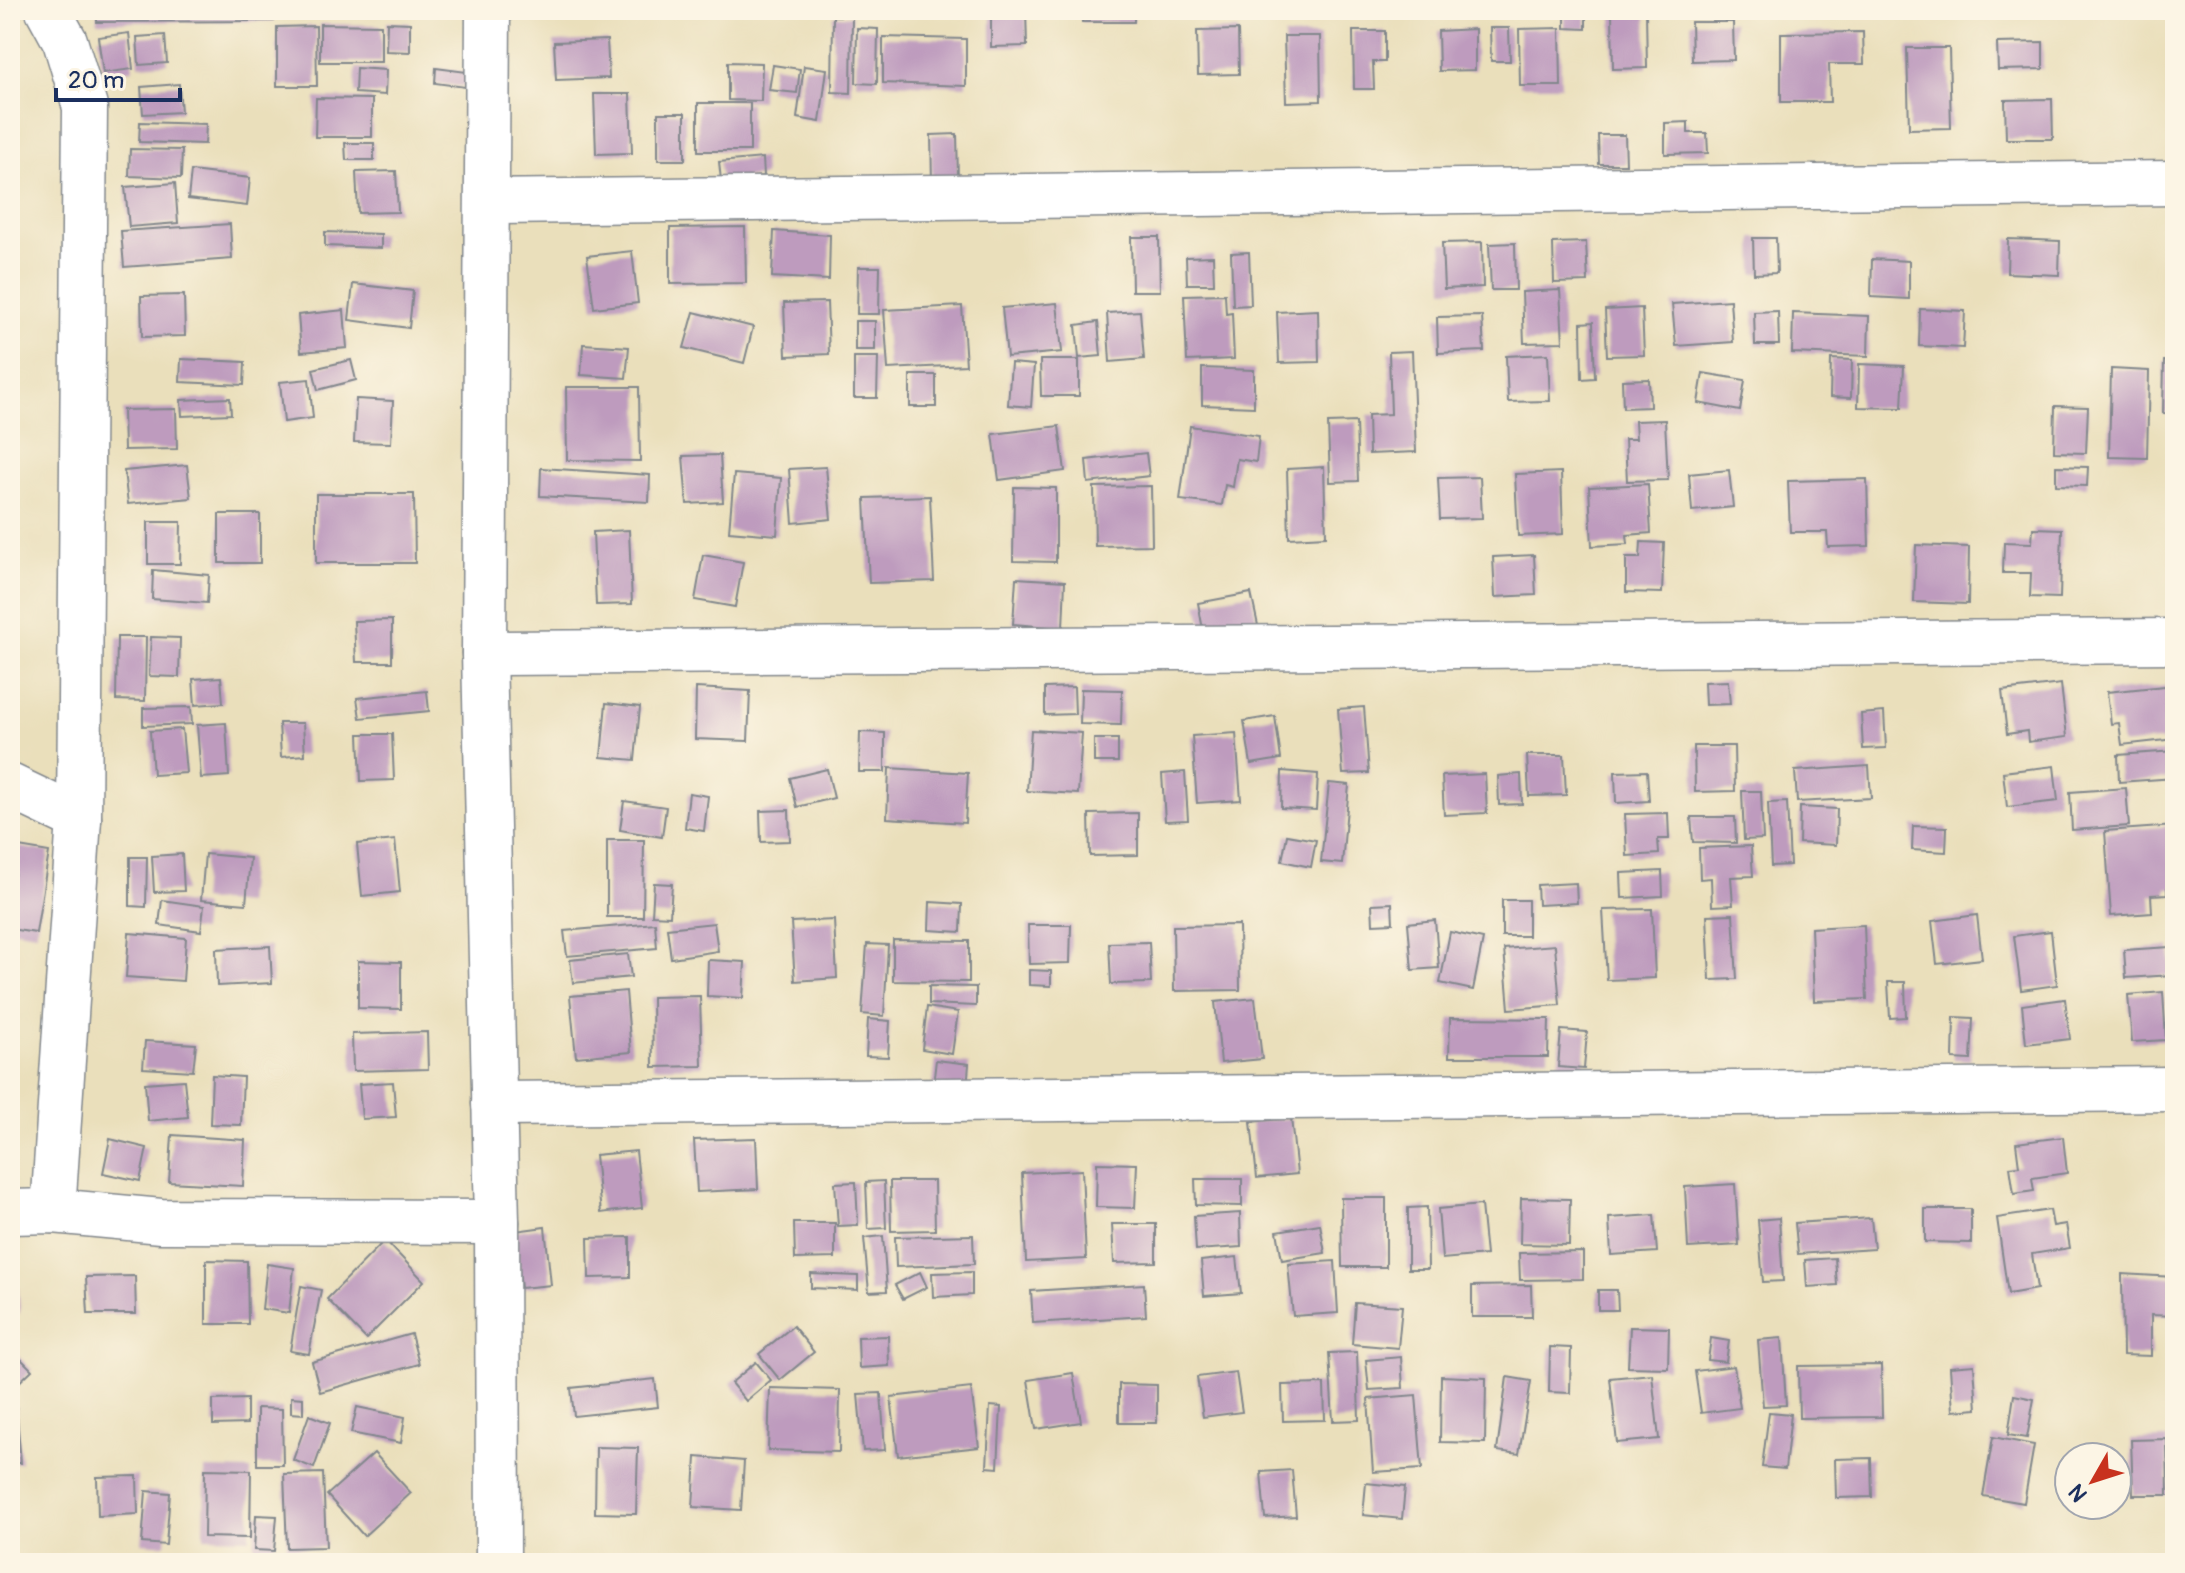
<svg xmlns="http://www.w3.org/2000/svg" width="2185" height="1573" font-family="Pangolin,sans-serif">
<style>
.building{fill:#be9bbe}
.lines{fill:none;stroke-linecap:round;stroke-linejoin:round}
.minor-casing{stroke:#82878c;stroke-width:47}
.minor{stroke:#fff;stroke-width:44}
</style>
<rect width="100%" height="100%" fill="#fcf5e5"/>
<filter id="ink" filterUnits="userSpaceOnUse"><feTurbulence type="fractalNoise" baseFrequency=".0125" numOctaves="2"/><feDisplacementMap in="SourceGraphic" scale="16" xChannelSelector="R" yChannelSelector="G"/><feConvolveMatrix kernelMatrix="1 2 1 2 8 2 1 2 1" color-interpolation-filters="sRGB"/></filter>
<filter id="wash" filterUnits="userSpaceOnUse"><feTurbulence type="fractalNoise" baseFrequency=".006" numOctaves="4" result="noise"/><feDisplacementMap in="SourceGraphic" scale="32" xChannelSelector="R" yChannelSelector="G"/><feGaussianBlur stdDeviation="1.8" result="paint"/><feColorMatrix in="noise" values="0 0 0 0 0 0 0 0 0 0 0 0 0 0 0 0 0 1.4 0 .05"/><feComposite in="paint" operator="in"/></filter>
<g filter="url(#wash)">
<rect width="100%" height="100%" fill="#eadfbb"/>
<g id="blocks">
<g class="building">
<polygon points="97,10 274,10 274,21 97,22"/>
<polygon points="991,10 1026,10 1027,46 991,47"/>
<rect x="1082" y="10" width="52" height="12"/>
<polygon points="1565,10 1586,10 1586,29 1565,28"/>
<polygon points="1646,11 1647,68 1613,69 1612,12"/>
<polygon points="833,16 852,16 851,93 832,92"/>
<polygon points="387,22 410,23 410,52 386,51"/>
<polygon points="1691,22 1733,22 1734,60 1692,61"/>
<polygon points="320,24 381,25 381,62 320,62"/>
<polygon points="316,26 317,86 277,86 277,27"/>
<polygon points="857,28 878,29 877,84 856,83"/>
<polygon points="1490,28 1509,28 1510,61 1491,61"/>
<polygon points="1560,28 1561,86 1520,86 1519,29"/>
<polygon points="1475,29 1475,70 1439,71 1438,31"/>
<polygon points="1238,30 1239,74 1198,75 1197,31"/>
<polygon points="1353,31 1385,31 1385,62 1373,62 1374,89 1354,89"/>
<polygon points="1863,32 1864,64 1829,64 1830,102 1781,102 1781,33"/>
<polygon points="129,33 133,69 103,73 98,37"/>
<polygon points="165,35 167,63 139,65 137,37"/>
<polygon points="1284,36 1320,36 1321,101 1286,102"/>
<polygon points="883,37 966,39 966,86 883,83"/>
<polygon points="607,40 609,78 556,80 554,42"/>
<polygon points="2043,42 2043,69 1998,70 1997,43"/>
<polygon points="1907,48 1949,48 1951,128 1909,129"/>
<polygon points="728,62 762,63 761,101 728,100"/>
<polygon points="773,65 800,69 797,93 769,90"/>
<polygon points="804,66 827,69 820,122 797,118"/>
<polygon points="356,68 386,70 385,95 355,93"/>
<polygon points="436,68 467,72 465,87 435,83"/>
<polygon points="179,84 181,112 143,114 141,87"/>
<polygon points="594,94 630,94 632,153 596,154"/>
<polygon points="316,98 372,99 372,137 315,137"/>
<polygon points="2052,99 2053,139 2006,139 2005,100"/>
<rect x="698" y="103" width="52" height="48"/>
<rect x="658" y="113" width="27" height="47"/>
<polygon points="140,122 206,124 205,144 139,142"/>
<polygon points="1688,122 1688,133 1707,133 1708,153 1665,154 1665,123"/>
<polygon points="957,134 958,181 932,182 931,135"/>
<polygon points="1598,135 1625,135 1626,164 1599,164"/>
<polygon points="345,143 374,143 374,160 346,160"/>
<polygon points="130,149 182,150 181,178 129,176"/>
<polygon points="763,158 764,176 721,180 719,162"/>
<polygon points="191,171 250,178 247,206 188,199"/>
<polygon points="396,171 398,212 358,213 356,172"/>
<polygon points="175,183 178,223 129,227 125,187"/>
<polygon points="230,224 232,259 124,267 121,231"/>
<polygon points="745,227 746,283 670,284 670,228"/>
<polygon points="774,231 830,235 829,280 772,277"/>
<polygon points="325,232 381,234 381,248 325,246"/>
<polygon points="1131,237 1159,237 1160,291 1132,291"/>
<polygon points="1753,238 1776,238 1777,273 1754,274"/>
<polygon points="2008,239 2060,241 2059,275 2007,273"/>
<polygon points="1482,242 1483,287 1444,289 1442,243"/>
<polygon points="1586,242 1588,282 1554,283 1553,243"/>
<polygon points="1515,243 1516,290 1491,290 1489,244"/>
<polygon points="632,251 638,303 594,308 587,256"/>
<polygon points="1249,252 1251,305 1233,306 1231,253"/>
<polygon points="1213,256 1214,284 1187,284 1186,257"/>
<polygon points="1872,259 1909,261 1909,299 1871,297"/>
<polygon points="858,267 880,267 879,314 857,314"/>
<polygon points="353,284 413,291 409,328 349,320"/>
<polygon points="1560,290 1563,342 1524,343 1522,292"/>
<polygon points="1225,294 1226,314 1232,313 1234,359 1187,361 1184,295"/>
<polygon points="184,295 185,336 142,337 141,296"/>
<polygon points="1730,300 1733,342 1676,346 1672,304"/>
<polygon points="827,302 829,354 786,356 784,303"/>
<polygon points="1057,303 1062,352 1007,357 1002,308"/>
<polygon points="962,306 966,365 888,369 884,310"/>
<polygon points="1642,308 1644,355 1607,356 1605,310"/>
<polygon points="1920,309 1965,311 1963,348 1919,346"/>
<polygon points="344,310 347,348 301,352 298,315"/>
<polygon points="1318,310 1319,362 1279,363 1277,312"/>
<polygon points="1140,311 1144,359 1110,362 1107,313"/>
<polygon points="1778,311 1779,345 1755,345 1754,312"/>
<polygon points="694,312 753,327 744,363 684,348"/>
<polygon points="1793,313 1869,316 1868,356 1792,353"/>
<polygon points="1482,316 1484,351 1438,353 1437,317"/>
<rect x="855" y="321" width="20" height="29"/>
<polygon points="1098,322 1101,356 1079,358 1076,325"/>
<polygon points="1593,322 1595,378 1582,379 1581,323"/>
<polygon points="583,344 629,347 626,378 581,375"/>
<polygon points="1412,351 1416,452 1369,454 1368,415 1391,414 1389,352"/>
<polygon points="1548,354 1550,401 1508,402 1506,356"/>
<polygon points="854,357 878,357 877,398 854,398"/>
<polygon points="181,359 245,362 244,385 180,382"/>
<polygon points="1831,359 1852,360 1851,398 1830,397"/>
<polygon points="351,360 356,380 318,390 313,369"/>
<polygon points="1040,360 1079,360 1079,396 1041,396"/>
<polygon points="2164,361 2175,362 2175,414 2163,413"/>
<polygon points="1011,363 1034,365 1031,407 1008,405"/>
<polygon points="1859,364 1904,366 1902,408 1858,407"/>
<polygon points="1202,368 1254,370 1254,407 1202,405"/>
<polygon points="2111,369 2149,371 2147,458 2109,457"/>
<polygon points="1703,373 1745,380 1740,411 1698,403"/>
<rect x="910" y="375" width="26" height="32"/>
<polygon points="309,379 313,418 284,422 280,382"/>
<polygon points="1649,379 1650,407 1623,408 1622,380"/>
<polygon points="566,387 639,387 640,461 567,460"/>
<polygon points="230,398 231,414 182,416 181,400"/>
<polygon points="356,399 393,401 391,443 354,442"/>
<polygon points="2055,406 2088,407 2086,453 2054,452"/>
<polygon points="176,409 177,449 124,450 123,410"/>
<polygon points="1665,420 1668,480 1627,481 1625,439 1636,439 1635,421"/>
<polygon points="1356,422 1358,481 1330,482 1328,423"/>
<polygon points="1059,426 1065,471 999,480 993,434"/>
<polygon points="1190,426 1259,436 1256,462 1237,459 1233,487 1225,485 1222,505 1180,500"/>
<polygon points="1146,453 1149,476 1088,483 1086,460"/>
<polygon points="720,455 723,502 687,504 683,456"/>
<polygon points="187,465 191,498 128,504 124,471"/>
<polygon points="2056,466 2088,467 2087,486 2056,485"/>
<polygon points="826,467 831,519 793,523 789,469"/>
<polygon points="1324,467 1326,536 1289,538 1287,469"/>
<polygon points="541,468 650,475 649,502 540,496"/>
<polygon points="1729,470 1733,507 1692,511 1689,474"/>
<polygon points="1561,472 1563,534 1518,536 1515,474"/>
<polygon points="734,474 781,478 777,535 729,531"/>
<polygon points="1480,477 1482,518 1440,519 1438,478"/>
<polygon points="1867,479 1869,546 1828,547 1827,532 1790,532 1788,481"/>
<polygon points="1648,484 1651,533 1627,535 1628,544 1592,546 1589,487"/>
<polygon points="1151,486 1152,545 1095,546 1094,487"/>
<polygon points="1014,487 1056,488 1056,562 1013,561"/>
<polygon points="316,494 414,494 415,563 316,563"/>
<polygon points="930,496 934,581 869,583 865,498"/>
<rect x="219" y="514" width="41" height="49"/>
<polygon points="148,522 181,522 180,564 148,564"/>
<polygon points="2033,528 2062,529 2060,598 2030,597 2031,573 2003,573 2004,542 2032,543"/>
<polygon points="629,530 632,604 596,605 593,532"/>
<polygon points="1641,542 1664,543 1662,593 1626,592 1626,558 1640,558"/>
<polygon points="1916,545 1969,547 1968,604 1914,602"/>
<polygon points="703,555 743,562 735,607 695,600"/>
<polygon points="1534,555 1536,595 1495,597 1493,557"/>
<polygon points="153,570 209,575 207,603 152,599"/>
<polygon points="1016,578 1065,581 1063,628 1013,624"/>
<polygon points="1251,593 1259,630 1205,640 1198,603"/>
<polygon points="392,620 392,662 356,662 354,621"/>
<polygon points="117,637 146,637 145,701 116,700"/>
<polygon points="151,637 180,638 179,677 149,676"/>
<polygon points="221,677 223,703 195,705 193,679"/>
<polygon points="1728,681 1730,704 1705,705 1704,682"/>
<polygon points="2061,684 2067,737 2028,742 2027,731 2007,734 2002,691"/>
<polygon points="2174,685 2175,739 2122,745 2119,723 2111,724 2107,692"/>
<polygon points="1074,687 1075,714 1045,715 1045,688"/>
<polygon points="696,688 750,691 748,741 695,739"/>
<polygon points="1081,689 1122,690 1121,725 1080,724"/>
<polygon points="427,691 429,711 360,718 357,698"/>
<polygon points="606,703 640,707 635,760 601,757"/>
<polygon points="191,707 192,724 143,726 143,708"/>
<polygon points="1364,707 1369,773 1343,774 1338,709"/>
<polygon points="1884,712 1886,748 1863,749 1861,714"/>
<polygon points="1275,716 1281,759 1251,764 1244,721"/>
<polygon points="226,723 229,776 201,778 197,725"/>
<polygon points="279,723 303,723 305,755 281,757"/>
<polygon points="182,729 186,773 153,775 150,731"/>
<polygon points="1031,730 1082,733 1078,794 1027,791"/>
<polygon points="860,732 885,733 885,772 859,772"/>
<polygon points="1236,733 1241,800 1197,803 1192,736"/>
<polygon points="359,734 392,734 394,780 361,781"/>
<rect x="1094" y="739" width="24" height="23"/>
<polygon points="1694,746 1734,746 1735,791 1695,792"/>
<polygon points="2175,751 2175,778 2119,782 2118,755"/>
<polygon points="1527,755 1564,755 1566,795 1529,796"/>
<polygon points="1869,766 1871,798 1797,802 1795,771"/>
<polygon points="2054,766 2058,801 2007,807 2003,772"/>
<polygon points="889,768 968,773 965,823 887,818"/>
<polygon points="827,769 834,798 797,807 790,778"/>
<polygon points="1282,771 1318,774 1316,810 1281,808"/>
<polygon points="1647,771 1649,801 1616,803 1615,772"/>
<polygon points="1185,772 1188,820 1165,821 1162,774"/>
<polygon points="1485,774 1487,813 1444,815 1442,776"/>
<polygon points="1521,774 1522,804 1499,805 1498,776"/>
<polygon points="1329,783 1349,785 1342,864 1321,862"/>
<polygon points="2126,788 2129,826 2072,830 2070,792"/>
<polygon points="1742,791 1761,791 1763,839 1744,840"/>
<polygon points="689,793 708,796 704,831 685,828"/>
<polygon points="624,801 666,807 662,837 620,830"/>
<polygon points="1787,802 1790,865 1771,866 1768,803"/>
<polygon points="1800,807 1837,809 1836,845 1799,843"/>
<polygon points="789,810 790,841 761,842 760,811"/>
<polygon points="1138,813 1138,855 1090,856 1089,814"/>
<polygon points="1668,813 1669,839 1658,839 1659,854 1627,856 1625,814"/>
<polygon points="1691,817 1735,817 1736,843 1693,842"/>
<polygon points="1913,826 1947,827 1946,852 1912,850"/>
<polygon points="2175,826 2175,888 2167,888 2167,894 2151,895 2152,913 2111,916 2105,831"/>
<polygon points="1287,835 1316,840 1311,867 1282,861"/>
<polygon points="395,840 400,892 362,896 357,844"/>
<polygon points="607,840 644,840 643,917 607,917"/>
<polygon points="1751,846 1753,876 1731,877 1733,905 1712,906 1711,878 1700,879 1699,848"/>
<polygon points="19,847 49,852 36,933 10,929 10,900"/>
<polygon points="182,854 184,891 154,892 152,856"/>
<polygon points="205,854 250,858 246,904 201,900"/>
<polygon points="130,857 147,857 146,907 130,906"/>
<polygon points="1662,871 1663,896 1622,898 1621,873"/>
<polygon points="654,883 672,884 670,916 652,915"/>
<polygon points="1576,883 1577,903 1538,905 1537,885"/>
<polygon points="162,900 204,906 201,931 159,925"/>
<rect x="1502" y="900" width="26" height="36"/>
<polygon points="930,902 962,904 961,932 929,930"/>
<polygon points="1392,903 1393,923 1373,924 1372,904"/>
<polygon points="1652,909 1655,978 1607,980 1603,910"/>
<polygon points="1733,914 1737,979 1710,980 1707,915"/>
<polygon points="1977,915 1982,959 1937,964 1932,921"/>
<polygon points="834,920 837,978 795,981 791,922"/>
<polygon points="1435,920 1439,968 1412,970 1408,923"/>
<polygon points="655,923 657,948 567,956 564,931"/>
<polygon points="714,923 718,951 671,958 667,928"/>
<polygon points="1028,925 1071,925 1070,963 1029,964"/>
<polygon points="1239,925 1240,990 1174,991 1173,926"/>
<polygon points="1864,925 1867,999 1814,1001 1811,928"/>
<polygon points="2051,931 2057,985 2021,990 2014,936"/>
<polygon points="1450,932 1483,939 1473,990 1440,983"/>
<polygon points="129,933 186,938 183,981 126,977"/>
<polygon points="893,940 969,941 969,982 893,981"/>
<polygon points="1149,942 1151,983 1111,984 1109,943"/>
<polygon points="867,944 888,945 884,1016 862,1014"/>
<polygon points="1555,945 1560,1005 1509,1009 1504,949"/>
<polygon points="270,946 272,983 217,986 216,949"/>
<polygon points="2170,947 2172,975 2126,978 2124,950"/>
<polygon points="628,954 631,977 573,983 570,960"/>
<polygon points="708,960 745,962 743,998 707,996"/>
<polygon points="358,961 401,962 401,1009 358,1008"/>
<polygon points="1029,970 1051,971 1051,986 1029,985"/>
<polygon points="1888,982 1905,982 1906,1017 1890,1018"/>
<polygon points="929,986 976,987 976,1006 929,1004"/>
<polygon points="626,991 631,1052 576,1057 570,996"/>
<polygon points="2163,992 2166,1040 2132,1042 2128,995"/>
<polygon points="700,996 702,1066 653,1067 652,997"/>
<polygon points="1255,998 1262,1059 1221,1063 1215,1002"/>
<polygon points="2065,999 2070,1039 2026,1044 2022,1005"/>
<polygon points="927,1007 958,1012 952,1054 922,1049"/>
<polygon points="1954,1017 1973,1018 1971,1060 1953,1059"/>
<polygon points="1450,1018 1549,1019 1548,1057 1449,1057"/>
<polygon points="868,1019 890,1021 888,1057 866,1056"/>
<polygon points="1561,1030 1587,1032 1584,1069 1558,1067"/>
<polygon points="427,1032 428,1069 353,1071 352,1034"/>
<polygon points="145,1041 196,1044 193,1071 143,1068"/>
<polygon points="936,1060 969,1064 967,1088 933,1085"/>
<polygon points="212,1075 243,1077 241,1125 210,1124"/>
<polygon points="184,1080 188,1117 148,1121 145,1083"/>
<polygon points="393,1082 396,1117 362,1119 359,1084"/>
<polygon points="1291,1118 1297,1174 1257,1178 1251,1122"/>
<polygon points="172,1135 245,1140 243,1186 169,1182"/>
<polygon points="2063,1137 2067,1173 2032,1178 2034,1191 2014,1194 2010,1167 2019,1166 2016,1143"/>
<polygon points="756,1138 758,1189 697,1192 694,1140"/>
<polygon points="110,1139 147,1148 140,1181 103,1173"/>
<polygon points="636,1151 642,1208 601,1213 595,1155"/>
<polygon points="1097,1163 1137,1164 1135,1208 1096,1207"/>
<polygon points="1082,1170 1086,1259 1026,1262 1022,1173"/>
<polygon points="1195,1179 1242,1179 1242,1206 1196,1205"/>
<polygon points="884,1181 886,1228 868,1229 866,1182"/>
<polygon points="890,1181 934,1181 935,1230 891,1231"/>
<polygon points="856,1182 858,1225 838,1226 835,1183"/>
<polygon points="1735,1184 1739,1245 1688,1248 1685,1187"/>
<polygon points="1341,1198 1386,1198 1386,1267 1342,1267"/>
<polygon points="1521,1198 1570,1199 1569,1245 1520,1244"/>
<polygon points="1481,1205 1486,1255 1442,1259 1438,1209"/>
<polygon points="1427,1207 1428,1269 1408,1269 1408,1208"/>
<polygon points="1925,1209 1971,1209 1971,1243 1925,1242"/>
<polygon points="2050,1210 2053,1226 2066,1224 2070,1248 2032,1254 2037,1289 2008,1294 1997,1218"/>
<polygon points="1240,1213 1241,1247 1196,1250 1194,1216"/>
<polygon points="1654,1215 1657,1252 1611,1255 1609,1218"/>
<polygon points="1779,1218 1783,1281 1763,1282 1758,1220"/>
<polygon points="1871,1218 1874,1249 1798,1254 1795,1223"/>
<polygon points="794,1223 835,1223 835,1258 795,1259"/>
<polygon points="1112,1224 1156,1224 1156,1262 1114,1263"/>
<polygon points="1320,1224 1325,1253 1282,1260 1277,1231"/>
<polygon points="545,1227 551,1285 521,1288 515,1231"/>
<polygon points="973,1235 974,1264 896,1267 895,1237"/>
<polygon points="883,1236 887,1291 869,1292 864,1238"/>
<polygon points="630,1237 630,1277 589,1278 588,1238"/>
<polygon points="385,1240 424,1281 366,1339 327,1299"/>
<polygon points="1583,1252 1583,1279 1520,1280 1519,1253"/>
<polygon points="1237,1257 1241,1293 1204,1296 1201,1261"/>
<polygon points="1835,1258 1837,1285 1807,1287 1805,1260"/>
<polygon points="206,1260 247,1261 248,1324 206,1324"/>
<polygon points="1335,1261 1338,1313 1293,1316 1288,1264"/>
<polygon points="267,1264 294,1268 289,1313 262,1309"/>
<polygon points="17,1268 20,1313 10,1314 10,1269"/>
<polygon points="920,1272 927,1287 903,1299 895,1285"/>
<polygon points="972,1272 972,1295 933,1297 932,1273"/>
<polygon points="811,1274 858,1276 858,1290 811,1288"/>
<polygon points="2122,1274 2174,1277 2173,1316 2151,1315 2151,1356 2123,1355"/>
<polygon points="135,1276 136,1314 88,1314 86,1277"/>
<polygon points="1144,1284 1146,1316 1033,1323 1031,1291"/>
<polygon points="1531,1285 1532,1317 1472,1317 1472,1286"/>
<polygon points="301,1286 321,1290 309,1354 290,1351"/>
<polygon points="1598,1290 1617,1290 1618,1310 1598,1310"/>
<polygon points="1355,1303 1402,1306 1398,1348 1352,1344"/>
<polygon points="793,1326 814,1352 780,1380 759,1354"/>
<polygon points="1630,1327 1669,1328 1668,1368 1628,1367"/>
<polygon points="411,1334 419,1364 320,1392 312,1362"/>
<polygon points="888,1336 889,1366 859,1368 858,1337"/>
<polygon points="1711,1338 1729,1341 1726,1362 1708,1360"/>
<polygon points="1782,1338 1786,1405 1763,1406 1758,1340"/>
<polygon points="1550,1347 1571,1348 1570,1393 1549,1392"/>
<polygon points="10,1348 32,1370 13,1388 10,1385"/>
<polygon points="1357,1352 1359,1420 1333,1421 1329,1353"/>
<polygon points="1401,1357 1403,1388 1369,1390 1366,1360"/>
<polygon points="756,1362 771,1380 746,1401 731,1383"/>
<polygon points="1881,1365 1882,1417 1799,1418 1798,1366"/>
<polygon points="1974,1365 1977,1409 1953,1411 1950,1367"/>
<polygon points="1734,1366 1740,1408 1701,1413 1695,1371"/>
<polygon points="1236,1372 1242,1412 1203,1417 1197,1377"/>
<polygon points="1073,1373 1081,1422 1036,1429 1028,1380"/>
<polygon points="1652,1374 1659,1439 1617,1443 1610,1378"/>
<polygon points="1441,1376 1486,1378 1485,1443 1440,1442"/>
<polygon points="1507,1377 1531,1381 1519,1454 1497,1451"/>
<polygon points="655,1379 658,1407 574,1416 571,1388"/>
<polygon points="1119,1384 1157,1385 1157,1423 1119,1423"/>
<polygon points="1324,1384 1325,1420 1283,1421 1282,1385"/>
<polygon points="770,1388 840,1390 839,1452 768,1450"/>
<polygon points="971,1388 979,1447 898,1456 891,1397"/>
<polygon points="881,1393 885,1450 863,1451 858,1394"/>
<polygon points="1416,1395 1422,1469 1373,1472 1368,1399"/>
<polygon points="2014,1395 2034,1399 2027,1438 2008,1435"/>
<polygon points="291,1397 303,1398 303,1414 291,1413"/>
<polygon points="247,1399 247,1424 213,1425 213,1400"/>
<polygon points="10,1405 16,1405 21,1463 10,1463"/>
<polygon points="990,1406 1001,1407 998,1468 987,1467"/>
<polygon points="357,1407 405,1417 401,1443 351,1433"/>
<polygon points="257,1408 282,1409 283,1465 257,1465"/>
<polygon points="1769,1412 1791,1414 1785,1469 1762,1467"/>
<polygon points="309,1415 330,1423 314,1468 293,1460"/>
<polygon points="1993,1437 2034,1445 2024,1503 1983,1496"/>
<polygon points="2167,1439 2168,1495 2133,1495 2131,1440"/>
<polygon points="596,1447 638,1448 636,1514 595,1513"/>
<polygon points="374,1453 411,1493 364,1536 327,1495"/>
<polygon points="696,1457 744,1461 741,1510 693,1507"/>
<polygon points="1871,1458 1872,1497 1836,1498 1835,1459"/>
<polygon points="205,1469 251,1470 250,1538 204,1537"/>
<polygon points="1292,1470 1296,1516 1265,1518 1261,1472"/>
<polygon points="323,1473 326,1547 287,1548 284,1474"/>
<polygon points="137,1476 138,1514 98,1516 97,1477"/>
<polygon points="1366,1483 1405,1487 1402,1519 1363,1515"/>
<polygon points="146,1491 170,1493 166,1545 142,1543"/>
<polygon points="256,1515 277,1516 274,1551 254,1550"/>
</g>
</g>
</g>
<g filter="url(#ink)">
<use href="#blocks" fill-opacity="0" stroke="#82878c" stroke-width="2"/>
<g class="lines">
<g class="minor-casing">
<g id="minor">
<polyline points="48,10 65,41 85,107 79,819 53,1211"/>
<polyline points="488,10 484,653 497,1222 498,1563"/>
<polyline points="488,202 2175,183"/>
<polyline points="484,653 2175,641"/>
<polyline points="10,786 79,819"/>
<polyline points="494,1104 2175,1089"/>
<polyline points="10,1212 53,1211 161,1221 497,1222"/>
</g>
</g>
<use href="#minor" class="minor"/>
</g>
</g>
<rect width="2185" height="1573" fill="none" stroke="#fcf5e5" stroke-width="40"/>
<g transform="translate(2093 1481) rotate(231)"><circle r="38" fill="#fcf5e5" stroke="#a2a6af" stroke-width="2"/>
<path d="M0-6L14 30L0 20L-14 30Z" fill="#c8321e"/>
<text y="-12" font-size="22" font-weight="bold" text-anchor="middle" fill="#1b2f5e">N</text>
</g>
<path d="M56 88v12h124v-12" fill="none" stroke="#1b2f5e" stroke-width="4"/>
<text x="68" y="88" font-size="24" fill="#1b2f5e" stroke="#fcf5e5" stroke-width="6" paint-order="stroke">20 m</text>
</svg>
